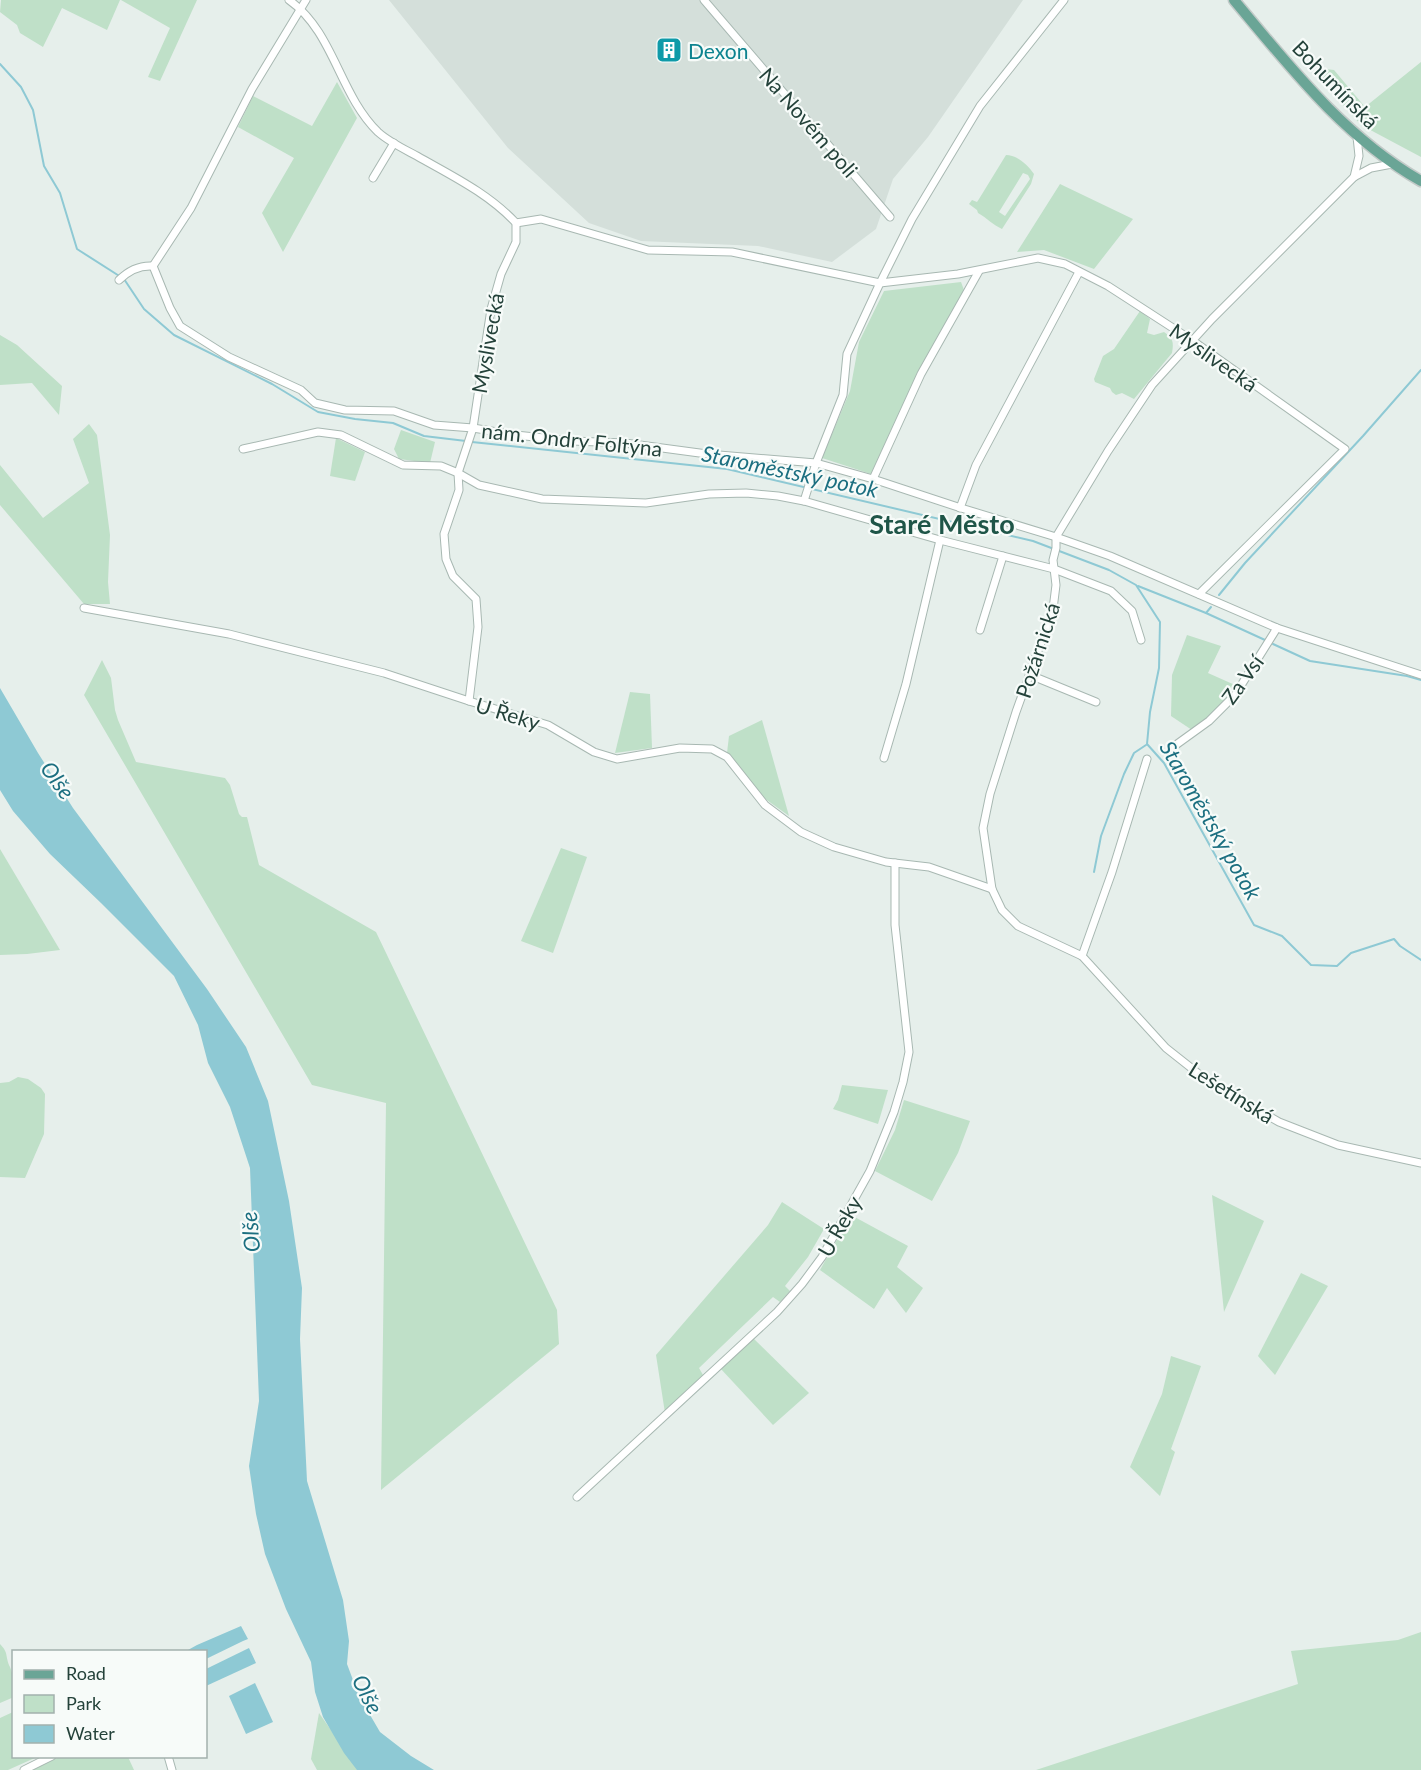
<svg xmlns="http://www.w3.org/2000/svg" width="1421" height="1770" font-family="Lato,sans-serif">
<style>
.built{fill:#d4dfda}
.green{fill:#bfe0c8;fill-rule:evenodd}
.water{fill:#8ec9d4}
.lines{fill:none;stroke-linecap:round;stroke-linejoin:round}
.stream{stroke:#8ec9d4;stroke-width:2}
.minor-casing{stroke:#a8b8b2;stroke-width:9}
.primary-casing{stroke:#c2cac8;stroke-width:13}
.minor{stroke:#fff;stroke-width:7}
.primary{stroke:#6aa596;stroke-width:10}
.labels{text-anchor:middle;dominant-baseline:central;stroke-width:4.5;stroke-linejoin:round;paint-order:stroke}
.culture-label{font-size:21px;fill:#0d838f;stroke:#f7fbf9;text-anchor:start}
.street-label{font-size:21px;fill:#24423a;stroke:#f7fbf9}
.water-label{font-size:22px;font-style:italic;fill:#1c6f80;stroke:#f7fbf9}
.district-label{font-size:27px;font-weight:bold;fill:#1f5548;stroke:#f7fbf9}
</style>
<rect width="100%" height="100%" fill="#e6efeb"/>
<polygon class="built" points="389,0 1023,0 928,137 893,179 876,229 832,262 758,246 641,241 589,223 508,148"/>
<g class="green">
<polygon points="1,0 120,0 107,30 62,8 43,47 20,33 17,25 0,12"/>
<polygon points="121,0 197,0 160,81 148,77 170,28"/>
<polygon points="1421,62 1421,157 1361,125 1321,80 1326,69 1334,70 1365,107"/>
<polygon points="337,82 357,118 283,252 262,213 294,158 238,127 253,96 312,126"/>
<path d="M 1006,155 C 1017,155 1028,165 1034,174 L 1031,184 L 1002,229 C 993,225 987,218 978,213 L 977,210 L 969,204 L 972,200 L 977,202 L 979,199 ZM 1023,173 L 1028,175 L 1030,179 L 1005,216 L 999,212 Z"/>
<polygon points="1060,184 1133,219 1094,269 1044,250 1017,252"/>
<polygon points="961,282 964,290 907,396 871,474 822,458 850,391 859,342 884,291"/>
<path d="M 1140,311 L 1150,319 L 1147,333 L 1154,335 L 1164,332 C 1173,338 1174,342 1172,353 L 1134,399 L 1122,393 L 1116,395 L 1112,392 L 1110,388 L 1095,382 L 1094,379 L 1103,356 L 1114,349 Z"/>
<polygon points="0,335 17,345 62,386 59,415 32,383 0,385"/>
<polygon points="89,424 97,435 110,535 108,582 110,604 84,604 0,505 0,465 43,518 89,483 73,439"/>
<polygon points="401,430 435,442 430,463 399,459 394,449"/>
<polygon points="336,438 365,452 355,481 330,476"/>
<polygon points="1187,635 1221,646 1208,673 1235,685 1210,718 1192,730 1171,716 1172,675"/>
<polygon points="102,660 111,678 115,710 118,720 136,762 225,778 230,785 239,814 242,817 247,817 259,865 376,932 557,1310 559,1344 381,1490 386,1103 312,1085 84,695"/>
<polygon points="630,692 650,694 652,748 615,753"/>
<polygon points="762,720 789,816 764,798 727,753 729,736"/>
<polygon points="561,848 587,857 553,953 521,941"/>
<polygon points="0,849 60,950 27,954 0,955"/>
<polygon points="18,1077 28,1079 41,1088 45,1094 44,1134 25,1178 0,1177 0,1083 9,1082"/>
<polygon points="842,1085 888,1090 878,1124 833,1109 838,1100"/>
<polygon points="904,1100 970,1121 958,1153 932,1201 875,1171 895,1130"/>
<polygon points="1212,1195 1264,1221 1224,1312"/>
<polygon points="782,1202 824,1229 808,1257 785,1286 790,1291 780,1302 773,1297 699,1368 703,1375 665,1413 656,1355 768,1225"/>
<polygon points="851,1215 908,1246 897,1267 923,1288 906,1313 887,1288 874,1309 820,1270"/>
<polygon points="1301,1273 1328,1286 1275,1375 1258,1356"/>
<polygon points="753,1338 809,1393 773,1425 720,1368"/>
<polygon points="1171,1356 1201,1366 1171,1449 1175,1452 1160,1496 1130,1467 1162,1394"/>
<polygon points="1421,1632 1421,1770 1036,1770 1298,1684 1291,1651 1398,1640"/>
<path d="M 0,1644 C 9,1653 5,1657 10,1667 C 14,1677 14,1685 14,1697 L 0,1703 Z"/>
<polygon points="13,1712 14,1756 37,1757 8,1770 0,1770 0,1718"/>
<polygon points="319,1713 359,1770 317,1770 311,1759"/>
<polygon points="61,1756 128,1757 134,1770 32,1770"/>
</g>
<g class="water">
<polygon points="0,688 38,753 73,808 207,989 246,1047 268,1101 289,1201 302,1288 300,1339 307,1481 343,1600 349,1641 347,1664 359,1696 380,1732 411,1756 434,1770 357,1770 344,1753 323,1717 315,1692 311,1662 286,1609 265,1554 256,1514 249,1466 259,1401 250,1168 230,1107 208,1063 198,1025 174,976 101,903 50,854 13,811 0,790"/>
<polygon points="241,1626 248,1639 243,1641 206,1659 206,1652 188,1650 197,1645"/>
<polygon points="249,1648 256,1663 206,1686 206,1669"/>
<polygon points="255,1683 273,1722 246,1734 229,1696"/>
</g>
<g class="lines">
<g class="stream">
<polyline points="0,64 21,87 33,110 44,166 60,193 77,249 124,279 144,309 174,335 272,384 318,412 355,419 393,423 424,436 466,441"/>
<polyline points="472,442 727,469 1033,541 1109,570 1136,585 1160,622 1159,668 1150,712 1147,744 1164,763 1254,925 1282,936 1311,965 1337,966 1351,953 1394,939 1400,946 1421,960"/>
<polyline points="1138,586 1206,613 1211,607"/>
<polyline points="1219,595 1245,563 1363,436 1421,370"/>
<polyline points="1206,613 1265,640"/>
<polyline points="1273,644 1310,661 1407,676 1421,680"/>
<polyline points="1094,872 1101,836 1124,774 1134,753 1146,745"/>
</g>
<g class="minor-casing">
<g id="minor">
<path d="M 289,0 C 334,32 339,94 378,132 C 389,142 404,149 417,156 C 452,176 488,193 516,223 L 516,242 L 501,274 L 491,309 L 473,428 L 458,473 L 459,490 L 444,534 L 446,559 L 453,576 L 476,599 L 478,627 L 469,701"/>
<polyline points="704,0 890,217"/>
<polyline points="1357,137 1359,156 1354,177 1212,319 1152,385 1108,451 1056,537 1056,548 1053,560 1056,585 1053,609 1016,712 990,794 983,828 992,889 1002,910 1018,926 1082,956 1166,1048 1209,1082 1279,1122 1338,1145 1421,1163"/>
<polyline points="1354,177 1371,168 1392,164"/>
<polyline points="373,178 394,143"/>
<polyline points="516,223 541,219 648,250 732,252 880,283 958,274 1038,258 1065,264 1108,286 1193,341 1345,449 1199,594"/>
<polyline points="153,266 170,308 180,326 229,357 301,390 315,403 345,410 394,411 434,425 473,428 516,435 572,441 625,443 707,454 816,463 873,479 961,508 1056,537 1110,556 1277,628 1421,675"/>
<polyline points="153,266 191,208 252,89 306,0"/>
<path d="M 119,280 C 129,270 139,265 153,266"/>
<polyline points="243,449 318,432 341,435 403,465 441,466 458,473 479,485 542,499 646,503 709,494 746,493 778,496 804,501 940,540 1054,569 1111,591 1132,611 1141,640"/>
<polyline points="873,479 921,374 979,271"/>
<polyline points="804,501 816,463 843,395 847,354 880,283 912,219 980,106 1064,0"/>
<polyline points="960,508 976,465 1079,272"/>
<polyline points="84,608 229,634 384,673 469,701 548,725 594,752 617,759 680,748 712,749 727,757 765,805 801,832 834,847 886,862 929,867 992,889"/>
<polyline points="980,630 1003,556"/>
<polyline points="1030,675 1096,702"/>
<polyline points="1173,747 1209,721 1235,695 1277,628"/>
<polyline points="884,758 906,684 940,540"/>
<polyline points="1082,956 1112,872 1147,759"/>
<polyline points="577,1497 777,1312 802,1284 822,1257 870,1171 894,1112 903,1082 909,1052 895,925 895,863"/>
<polyline points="168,1756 172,1770"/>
<polyline points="24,1770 52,1756"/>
</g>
</g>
<g class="primary-casing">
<path id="primary" d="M 1234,0 C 1290,67 1344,137 1421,181"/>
</g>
<use href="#minor" class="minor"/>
<use href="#primary" class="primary"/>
</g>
<defs>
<g id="building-square" transform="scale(1.35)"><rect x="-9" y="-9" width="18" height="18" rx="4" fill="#0f9aa8" stroke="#f7fbf9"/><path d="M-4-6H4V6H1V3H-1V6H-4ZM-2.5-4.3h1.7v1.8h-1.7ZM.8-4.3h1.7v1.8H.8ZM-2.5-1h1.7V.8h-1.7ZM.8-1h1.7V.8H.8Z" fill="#fff"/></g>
</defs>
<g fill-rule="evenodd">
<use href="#building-square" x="669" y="50"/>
</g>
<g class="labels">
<g class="culture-label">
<text x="688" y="50">Dexon</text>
</g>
<g class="street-label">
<text transform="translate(1336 84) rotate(46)">Bohumínská</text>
<text transform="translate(809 122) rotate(49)">Na Novém poli</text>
<text transform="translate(487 343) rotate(-80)">Myslivecká</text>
<text transform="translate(1214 357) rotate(35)">Myslivecká</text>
<text transform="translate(572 439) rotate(6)">nám. Ondry Foltýna</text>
<text transform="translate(1037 650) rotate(-72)">Požárnická</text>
<text transform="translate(1242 679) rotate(-54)">Za Vsí</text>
<text transform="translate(508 713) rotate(17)">U Řeky</text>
<text transform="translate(1232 1092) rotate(32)">Lešetínská</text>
<text transform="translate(839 1226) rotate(-60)">U Řeky</text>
</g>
<g class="water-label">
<text transform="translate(790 471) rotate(12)">Staroměstský potok</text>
<text transform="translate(58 780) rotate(54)">Olše</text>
<text transform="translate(1211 820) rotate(60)">Staroměstský potok</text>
<text transform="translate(250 1232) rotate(-95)">Olše</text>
<text transform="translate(368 1694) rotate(63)">Olše</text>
</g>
<g class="district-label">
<text x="942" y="523">Staré Město</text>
</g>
</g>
<rect x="12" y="1650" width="195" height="108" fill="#f7fbf9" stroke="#a3b1ad" stroke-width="1.5"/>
<rect x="24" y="1670" width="30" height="9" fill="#6aa596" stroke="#a3b1ad" stroke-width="1.5"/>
<text x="66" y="1680" font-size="18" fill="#24423a">Road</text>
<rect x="24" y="1695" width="30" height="18" fill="#bfe0c8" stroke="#a3b1ad" stroke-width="1.5"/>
<text x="66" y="1710" font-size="18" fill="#24423a">Park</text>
<rect x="24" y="1725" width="30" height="18" fill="#8ec9d4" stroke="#a3b1ad" stroke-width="1.5"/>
<text x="66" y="1740" font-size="18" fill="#24423a">Water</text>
</svg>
